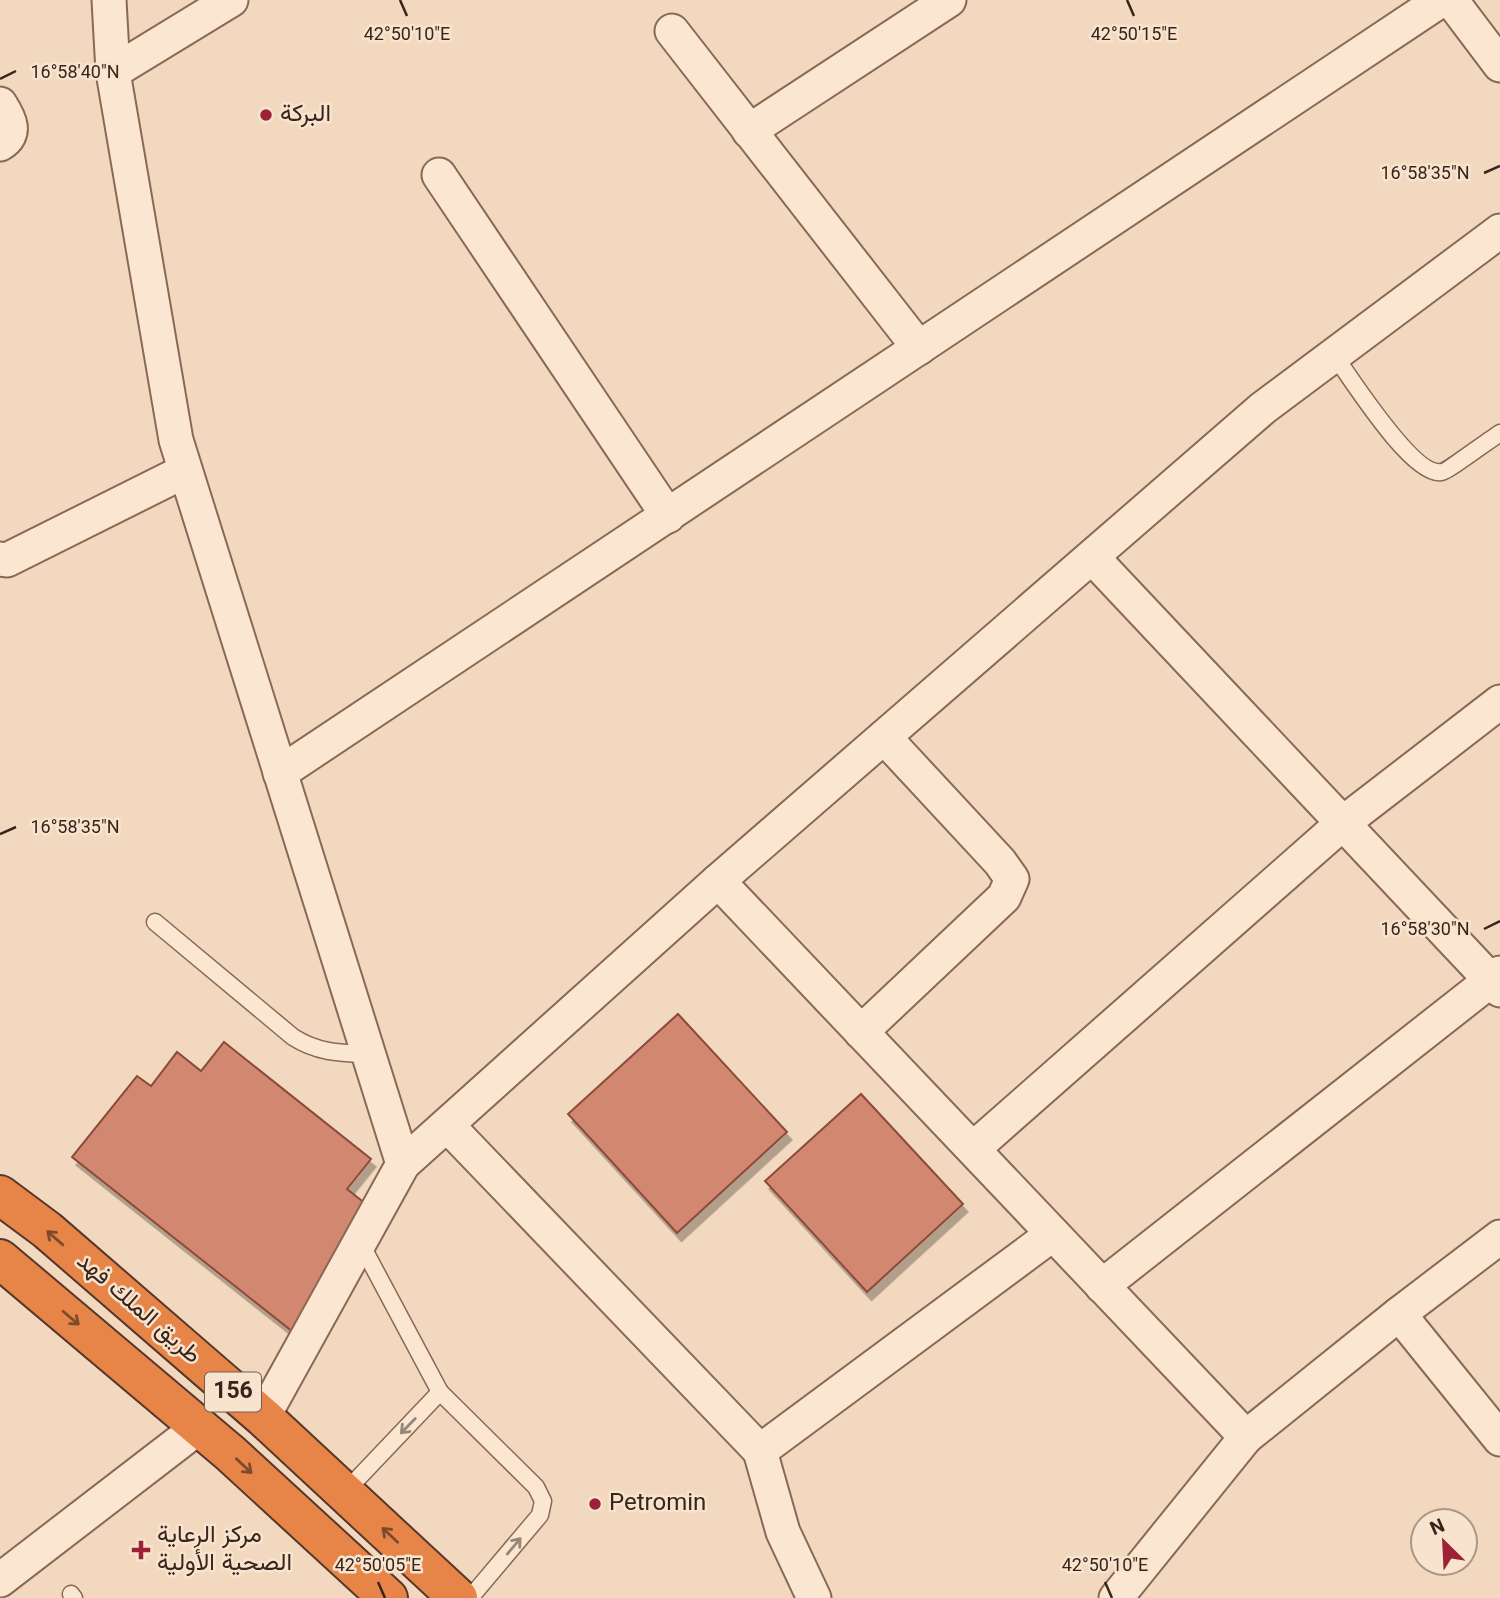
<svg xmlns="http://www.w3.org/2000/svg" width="1500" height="1598" font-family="Georgia,Vazirmatn,serif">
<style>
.building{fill:#d28771;stroke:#8b4b3a;stroke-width:2;filter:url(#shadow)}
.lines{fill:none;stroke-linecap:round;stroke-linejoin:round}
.lane-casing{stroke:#8a6855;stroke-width:19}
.street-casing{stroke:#8a6855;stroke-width:37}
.highway-casing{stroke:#57372a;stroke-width:42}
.lane{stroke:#fbe7d1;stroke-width:16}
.street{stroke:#fbe7d1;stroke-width:33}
.highway{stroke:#e78447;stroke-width:38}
.oneway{stroke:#7e4a2d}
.oneway2{stroke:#9a8676}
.ticks{fill:none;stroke:#38241b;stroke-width:2.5}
.poi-dot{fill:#9d2139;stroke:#f8e4ce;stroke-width:2.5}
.labels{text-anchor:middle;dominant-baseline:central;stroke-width:5;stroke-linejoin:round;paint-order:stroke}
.shield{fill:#f8e4ce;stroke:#725e51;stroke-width:2}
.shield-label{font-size:23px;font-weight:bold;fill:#38241b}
.poi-label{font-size:24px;fill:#38241b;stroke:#f8e4ce;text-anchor:start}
.street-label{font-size:24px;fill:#38241b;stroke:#f8e4ce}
.ticks-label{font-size:18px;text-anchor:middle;fill:#38241b;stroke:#f8e4ce;stroke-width:5;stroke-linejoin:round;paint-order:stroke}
</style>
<defs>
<filter id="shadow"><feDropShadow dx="4.5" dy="8" stdDeviation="0" flood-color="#0004"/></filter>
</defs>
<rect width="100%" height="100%" fill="#f1d8be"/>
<g class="building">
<polygon points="678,1014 787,1132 677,1233 568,1114"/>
<polygon points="224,1042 371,1159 347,1189 371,1208 293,1332 72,1157 137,1076 151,1086 177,1052 201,1071"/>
<polygon points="861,1094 963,1204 867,1292 765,1181"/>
</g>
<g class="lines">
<g class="lane-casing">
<g id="lane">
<path d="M 1334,355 C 1351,378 1413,478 1442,472 C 1446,472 1492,438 1500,433"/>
<path d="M 155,922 L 293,1037 C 318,1053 340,1053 369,1054"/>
<polyline points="360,1242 440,1392"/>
<polyline points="344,1493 440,1392 536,1487 543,1501 540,1515 470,1598"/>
<polyline points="71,1594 74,1598"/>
</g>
</g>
<g class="street-casing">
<g id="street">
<polyline points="109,0 113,72 176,440 403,1164 263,1417"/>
<polyline points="1451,0 1500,65"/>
<polyline points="672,31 919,348"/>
<polyline points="113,72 231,0"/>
<path d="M 0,104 C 9,118 18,134 0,144"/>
<polyline points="749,131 949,0"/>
<polyline points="439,175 668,516"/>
<polyline points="1092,557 1500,990"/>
<polyline points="0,559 7,560 185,471"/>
<polyline points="280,773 1441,0"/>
<polyline points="718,881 1246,1437"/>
<polyline points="861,1032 1004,897 1012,879 1000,862 884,737"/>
<polyline points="447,1125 760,1451 1053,1234"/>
<polyline points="973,1149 1343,823 1500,702"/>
<polyline points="403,1164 718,881 1263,408 1500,231"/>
<polyline points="1102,1286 1500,973"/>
<polyline points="1399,1314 1500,1439"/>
<polyline points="760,1451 783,1532 814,1598"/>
<polyline points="0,1580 199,1427"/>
<polyline points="1116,1598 1246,1437 1399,1314 1500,1237"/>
</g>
</g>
<g class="highway-casing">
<g id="highway">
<polyline points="0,1195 47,1230 263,1417 458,1598"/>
<polyline points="0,1259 230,1453 388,1598"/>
</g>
</g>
<use href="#lane" class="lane"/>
<use href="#street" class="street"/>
<use href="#highway" class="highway"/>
</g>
<defs><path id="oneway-shaft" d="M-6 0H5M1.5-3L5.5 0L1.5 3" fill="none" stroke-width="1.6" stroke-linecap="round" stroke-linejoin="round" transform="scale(1.75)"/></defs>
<g class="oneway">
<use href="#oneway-shaft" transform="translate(55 1238) rotate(-139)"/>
<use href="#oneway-shaft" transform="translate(71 1318) rotate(40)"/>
<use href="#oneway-shaft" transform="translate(244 1466) rotate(43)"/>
<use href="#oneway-shaft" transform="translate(390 1535) rotate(-137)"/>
</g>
<g class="oneway2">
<use href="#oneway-shaft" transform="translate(408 1426) rotate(134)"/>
<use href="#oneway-shaft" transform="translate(514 1546) rotate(-50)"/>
</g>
<path class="ticks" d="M 400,0 L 407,16M 1127,0 L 1134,16M 0,79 L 16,71M 1484,173 L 1500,166M 0,834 L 16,827M 1484,929 L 1500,921M 378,1582 L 385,1598M 1105,1582 L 1112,1598"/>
<g class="poi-dot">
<circle cx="266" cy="115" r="7"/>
<circle cx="595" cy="1504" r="7"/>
<path d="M137.5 1539.5h7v7h7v7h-7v7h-7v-7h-7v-7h7z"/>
</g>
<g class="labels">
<rect class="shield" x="205" y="1372.5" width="56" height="39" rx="5"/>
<g class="shield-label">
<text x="233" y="1392">156</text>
</g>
<g class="poi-label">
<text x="280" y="115">البركة</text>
<text x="609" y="1504">Petromin</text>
<text x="157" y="1536">مركز الرعاية<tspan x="157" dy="28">الصحية الأولية</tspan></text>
</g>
<g class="street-label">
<text transform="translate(138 1309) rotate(41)">طريق الملك فهد</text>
</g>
</g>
<g class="ticks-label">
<text x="407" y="40">42°50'10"E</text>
<text x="1134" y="40">42°50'15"E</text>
<text x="75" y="78">16°58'40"N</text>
<text x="1425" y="179">16°58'35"N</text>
<text x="75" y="833">16°58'35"N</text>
<text x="1425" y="935">16°58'30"N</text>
<text x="378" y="1571">42°50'05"E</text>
<text x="1105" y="1571">42°50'10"E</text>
</g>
<g transform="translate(1444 1542) rotate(336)"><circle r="33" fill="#f8e4ce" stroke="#ab9786" stroke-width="2"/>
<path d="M0-5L12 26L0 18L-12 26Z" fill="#9d2139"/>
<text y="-10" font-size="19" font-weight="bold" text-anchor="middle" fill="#38241b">N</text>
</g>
</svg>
